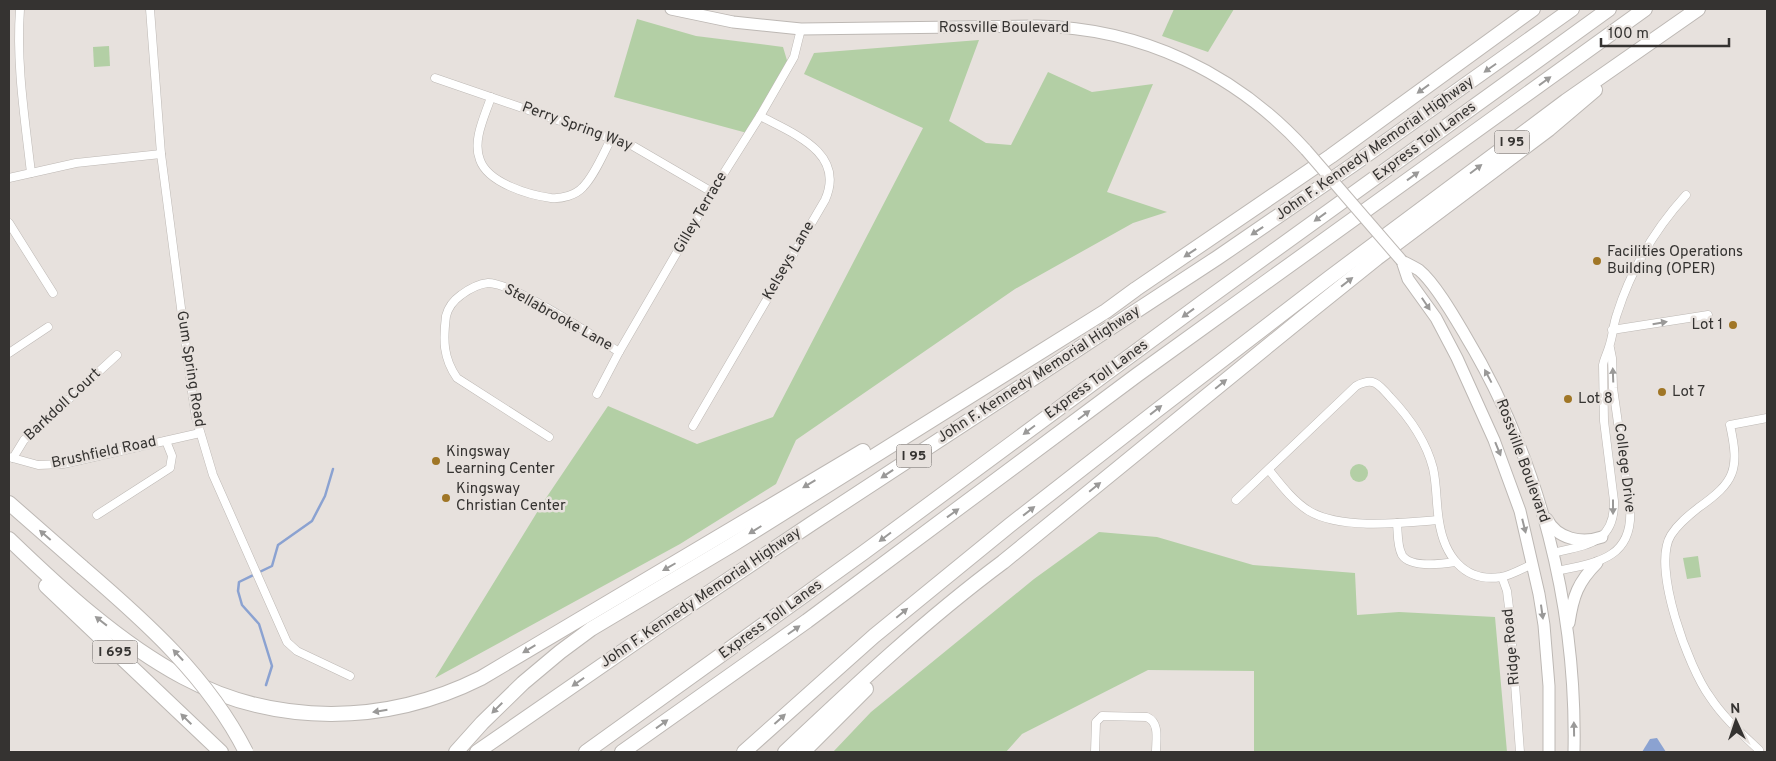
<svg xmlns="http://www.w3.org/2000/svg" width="1776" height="761" font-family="Overpass,sans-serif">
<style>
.green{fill:#b3cfa5}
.water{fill:#8ba2d1}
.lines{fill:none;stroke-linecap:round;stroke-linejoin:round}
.stream{stroke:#8ba2d1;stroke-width:2.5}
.minor-casing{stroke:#bdb8b4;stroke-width:9}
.secondary-casing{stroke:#bdb8b4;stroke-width:13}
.motorway-casing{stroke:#bdb8b4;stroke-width:16}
.minor{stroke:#fff;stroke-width:8}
.secondary{stroke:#fff;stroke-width:11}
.motorway{stroke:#fff;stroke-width:14}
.secondary-bridge-casing{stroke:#bdb8b4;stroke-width:13;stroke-linecap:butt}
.motorway-bridge-casing{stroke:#bdb8b4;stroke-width:16;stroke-linecap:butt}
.secondary-bridge{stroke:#fff;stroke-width:11}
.motorway-bridge{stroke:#fff;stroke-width:14}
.oneway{fill:#9a9998}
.poi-dot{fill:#a07626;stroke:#e7e1dd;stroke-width:2}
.labels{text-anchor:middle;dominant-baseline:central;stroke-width:5;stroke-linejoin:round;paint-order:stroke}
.shield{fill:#e7e1dd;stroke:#6a6765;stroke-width:1}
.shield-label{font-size:14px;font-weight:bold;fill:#353331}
.street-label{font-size:15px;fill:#353331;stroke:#e7e1dd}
.poi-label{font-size:15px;fill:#353331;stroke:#e7e1dd;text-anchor:start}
</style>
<rect width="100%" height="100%" fill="#e7e1dd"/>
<g class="green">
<polygon points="1174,9 1234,9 1208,52 1162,36"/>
<polygon points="637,19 696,36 783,47 789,67 747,133 614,97"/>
<polygon points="979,40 949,121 986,143 1011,145 1048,72 1092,92 1153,84 1107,192 1167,212 1133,223 1015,289 796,440 776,484 680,544 435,678 544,501 608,406 697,444 773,417 923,128 804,74 814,53"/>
<polygon points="109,46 110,66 94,67 93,47"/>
<circle cx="1359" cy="473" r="9"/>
<polygon points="1099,532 1157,537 1253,565 1355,573 1357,615 1399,612 1495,617 1507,752 1254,752 1254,671 1148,670 1022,734 1006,752 833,752 871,712 1034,579"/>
<polygon points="1698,556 1701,577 1687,579 1683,558"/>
</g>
<polygon class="water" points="1657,738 1666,752 1642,752 1650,739"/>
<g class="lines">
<polyline class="stream" points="266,685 272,666 259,624 242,605 238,591 239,582 272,566 278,545 312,521 325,496 333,469"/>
<g class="minor-casing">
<g id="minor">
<path d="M 20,9 C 16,64 25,119 31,173"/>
<polyline points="150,9 161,154 191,385 196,418 213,475 287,642 297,651 350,676"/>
<polyline points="435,78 633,146 712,192"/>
<path d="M 491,97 C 485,116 472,140 480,160 C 488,183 529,195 551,198 C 562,199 576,195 583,187 C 595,175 604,152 612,137"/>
<polyline points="9,178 76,163 161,154"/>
<polyline points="9,223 53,293"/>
<polyline points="1612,330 1708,315"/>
<polyline points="9,353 48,327"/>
<polyline points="597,394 619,352 712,192 760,116 794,57 801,29"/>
<path d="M 693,426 L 825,200 C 846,153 794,134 760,116"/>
<path d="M 549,437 L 457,378 C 443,358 443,340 446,316 C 448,308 454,300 461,295 C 469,289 478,284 488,283 C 514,283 593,336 619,352"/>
<polyline points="9,457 38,465 63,464 200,433"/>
<polyline points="13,458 24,440 117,355"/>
<path d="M 1269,470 C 1281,485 1293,501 1309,511 C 1341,530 1402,523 1438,520"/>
<path d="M 1236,500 L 1356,386 C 1373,377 1378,383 1390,397 C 1409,417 1426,441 1433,468 C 1437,485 1436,504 1439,521 C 1444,554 1463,583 1501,577 C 1512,575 1523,568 1533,564"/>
<polyline points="97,515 170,468 172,456 166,441"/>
<path d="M 1397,523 C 1398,533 1397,546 1402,555 C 1410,568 1442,564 1455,562"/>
<path d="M 1552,553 C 1586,545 1615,544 1614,501 L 1604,421 L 1603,365 C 1604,359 1607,354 1609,347 C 1613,336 1613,325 1617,314 C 1631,270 1655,229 1686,195"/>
<path d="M 1556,571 C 1596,563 1634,559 1630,507 L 1613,388 L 1612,358 L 1610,348"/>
<polyline points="1502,577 1507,591 1510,616 1520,752"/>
<path d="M 1759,750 C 1741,733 1723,717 1710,697 C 1689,669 1651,567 1671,535 C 1678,524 1688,516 1698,508 C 1735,482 1740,470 1730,425 L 1767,418"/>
<path d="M 1095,752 L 1096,722 L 1102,716 L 1147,717 C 1160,723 1156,739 1156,752"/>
</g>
</g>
<g class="secondary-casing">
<g id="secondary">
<path d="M 671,9 L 733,22 L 801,29 L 1037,26 C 1142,28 1236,73 1306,150"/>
<path d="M 1402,261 C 1408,264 1414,267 1419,270 C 1435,283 1455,318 1465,335 C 1540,459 1577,608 1574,752"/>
<polyline points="1402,261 1408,279 1436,318 1457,358 1494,440 1520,511 1539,594 1544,625 1549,686 1549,752"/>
<path d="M 1547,519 C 1557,539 1582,544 1602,537"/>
<path d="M 1569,623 C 1573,596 1578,582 1597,563"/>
</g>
</g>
<g class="motorway-casing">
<g id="motorway">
<polyline points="9,503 82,567"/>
<path d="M 9,539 C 62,590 118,642 183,677 C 276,727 387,725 481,678 L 863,451"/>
<polyline points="46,586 221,752"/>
<polyline points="456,752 482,723 523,683 560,652 591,629 732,545 1106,311 1136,289 1331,156 1533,9"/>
<polyline points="477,752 662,624 811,524 1217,258 1354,164 1572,9"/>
<polyline points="586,752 863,553 1203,302 1609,9"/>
<polyline points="622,752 807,621 1137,375 1645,9"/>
<polyline points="744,752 874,636 1010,525 1156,411 1329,278 1566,101 1698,9"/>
<path d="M 785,752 C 855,686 925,620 1003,562 L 1301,319 L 1377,258 L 1549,129 L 1595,90"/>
<polyline points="803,752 866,689"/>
</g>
</g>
<use href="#minor" class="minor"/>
<use href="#secondary" class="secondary"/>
<use href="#motorway" class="motorway"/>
<g class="secondary-bridge-casing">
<polyline id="secondary-bridge" points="1306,150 1402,261"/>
</g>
<g class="motorway-bridge-casing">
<path id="motorway-bridge" d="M 82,567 C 145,621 208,677 246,752"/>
</g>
<use href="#secondary-bridge" class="secondary-bridge"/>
<use href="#motorway-bridge" class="motorway-bridge"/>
</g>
<defs><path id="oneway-solid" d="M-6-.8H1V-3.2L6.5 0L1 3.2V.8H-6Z" transform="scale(1.25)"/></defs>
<g class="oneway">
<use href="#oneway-solid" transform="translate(1490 68) rotate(145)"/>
<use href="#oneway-solid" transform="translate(1545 81) rotate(-36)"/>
<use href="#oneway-solid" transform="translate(1423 89) rotate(144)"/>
<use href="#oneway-solid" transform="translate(1476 169) rotate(-37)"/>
<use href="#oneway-solid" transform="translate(1413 176) rotate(-36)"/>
<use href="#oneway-solid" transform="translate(1320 217) rotate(144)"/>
<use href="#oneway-solid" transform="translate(1257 231) rotate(146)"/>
<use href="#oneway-solid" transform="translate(1190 253) rotate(146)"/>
<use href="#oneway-solid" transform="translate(1347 282) rotate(-38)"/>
<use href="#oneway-solid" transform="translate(1426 304) rotate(56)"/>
<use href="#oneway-solid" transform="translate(1188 313) rotate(144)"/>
<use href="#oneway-solid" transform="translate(1660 323) rotate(-10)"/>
<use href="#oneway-solid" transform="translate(1613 375) rotate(-92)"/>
<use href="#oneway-solid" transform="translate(1488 376) rotate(-118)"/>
<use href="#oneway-solid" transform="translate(1221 384) rotate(-39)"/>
<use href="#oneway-solid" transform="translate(1156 410) rotate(-38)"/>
<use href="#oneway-solid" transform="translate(1084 415) rotate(-37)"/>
<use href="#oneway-solid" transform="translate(1029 430) rotate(143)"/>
<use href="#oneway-solid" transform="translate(1498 449) rotate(68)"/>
<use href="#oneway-solid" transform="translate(887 474) rotate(146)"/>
<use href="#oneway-solid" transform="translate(809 484) rotate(149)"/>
<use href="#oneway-solid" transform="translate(1095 487) rotate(-39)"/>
<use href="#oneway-solid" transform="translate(1613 507) rotate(90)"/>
<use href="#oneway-solid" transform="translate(1029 511) rotate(-38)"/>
<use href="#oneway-solid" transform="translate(953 513) rotate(-36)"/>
<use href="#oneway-solid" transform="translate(1524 526) rotate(76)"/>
<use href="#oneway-solid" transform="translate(755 530) rotate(148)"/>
<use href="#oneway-solid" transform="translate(45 535) rotate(-139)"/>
<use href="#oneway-solid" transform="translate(885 537) rotate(143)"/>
<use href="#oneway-solid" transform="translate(669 567) rotate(150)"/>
<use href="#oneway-solid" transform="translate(1542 612) rotate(82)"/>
<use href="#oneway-solid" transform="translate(902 613) rotate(-40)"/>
<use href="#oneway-solid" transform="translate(101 621) rotate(-142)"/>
<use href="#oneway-solid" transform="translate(794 630) rotate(-35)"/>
<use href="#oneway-solid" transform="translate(529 649) rotate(149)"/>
<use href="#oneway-solid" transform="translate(178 655) rotate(-133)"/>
<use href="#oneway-solid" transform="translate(578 682) rotate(145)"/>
<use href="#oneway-solid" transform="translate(497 708) rotate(135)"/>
<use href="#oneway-solid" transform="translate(380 711) rotate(171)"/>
<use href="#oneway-solid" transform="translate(186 719) rotate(-136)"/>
<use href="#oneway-solid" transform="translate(780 719) rotate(-42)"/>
<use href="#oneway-solid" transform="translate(662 724) rotate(-36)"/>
<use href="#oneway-solid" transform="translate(1574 729) rotate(-91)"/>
</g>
<g class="poi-dot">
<circle cx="1597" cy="261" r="5"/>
<circle cx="1733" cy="325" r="5"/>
<circle cx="1662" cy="392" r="5"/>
<circle cx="1568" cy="399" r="5"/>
<circle cx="436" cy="461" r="5"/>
<circle cx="446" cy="498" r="5"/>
</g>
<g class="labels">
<g class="shield">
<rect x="1494.5" y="130.5" width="35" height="23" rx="4"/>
<rect x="896.5" y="444.5" width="35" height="23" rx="4"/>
<rect x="92.5" y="640.5" width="45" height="23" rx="4"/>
</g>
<g class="shield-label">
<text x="1512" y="142">I 95</text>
<text x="914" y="456">I 95</text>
<text x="115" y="652">I 695</text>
</g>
<g class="street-label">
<text x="1004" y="28">Rossville Boulevard</text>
<text transform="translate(577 127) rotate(20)">Perry Spring Way</text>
<text transform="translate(1425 142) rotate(-36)">Express Toll Lanes</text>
<text transform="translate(1375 149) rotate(-35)">John F. Kennedy Memorial Highway</text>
<text transform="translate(701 213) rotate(-60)">Gilley Terrace</text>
<text transform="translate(789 261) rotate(-60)">Kelseys Lane</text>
<text transform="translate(558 318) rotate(29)">Stellabrooke Lane</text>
<text transform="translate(190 369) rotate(81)">Gum Spring Road</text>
<text transform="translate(1039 375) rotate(-33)">John F. Kennedy Memorial Highway</text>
<text transform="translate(1097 380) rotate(-36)">Express Toll Lanes</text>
<text transform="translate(63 405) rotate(-43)">Barkdoll Court</text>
<text transform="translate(104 453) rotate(-12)">Brushfield Road</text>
<text transform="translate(1522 461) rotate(70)">Rossville Boulevard</text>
<text transform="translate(1624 468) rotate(83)">College Drive</text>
<text transform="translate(701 598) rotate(-34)">John F. Kennedy Memorial Highway</text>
<text transform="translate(771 620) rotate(-36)">Express Toll Lanes</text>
<text transform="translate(1512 647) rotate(-95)">Ridge Road</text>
</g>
<g class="poi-label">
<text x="1607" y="252">Facilities Operations<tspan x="1607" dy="17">Building (OPER)</tspan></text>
<text x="1723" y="325" text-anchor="end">Lot 1</text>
<text x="1672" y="392">Lot 7</text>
<text x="1578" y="399">Lot 8</text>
<text x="446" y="452">Kingsway<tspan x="446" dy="17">Learning Center</tspan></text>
<text x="456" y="489">Kingsway<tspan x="456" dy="17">Christian Center</tspan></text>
</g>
</g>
<rect width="1776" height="761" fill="none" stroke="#353331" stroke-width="20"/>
<g transform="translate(1736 721) rotate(357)" stroke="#e7e1dd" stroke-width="4" paint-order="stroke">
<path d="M0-4L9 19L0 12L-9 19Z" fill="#353331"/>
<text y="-8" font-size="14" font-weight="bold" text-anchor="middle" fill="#353331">N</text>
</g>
<path d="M1601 38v8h128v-8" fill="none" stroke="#353331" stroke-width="2.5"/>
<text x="1608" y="38" font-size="15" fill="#353331" stroke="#e7e1dd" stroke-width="4" paint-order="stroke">100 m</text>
</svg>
